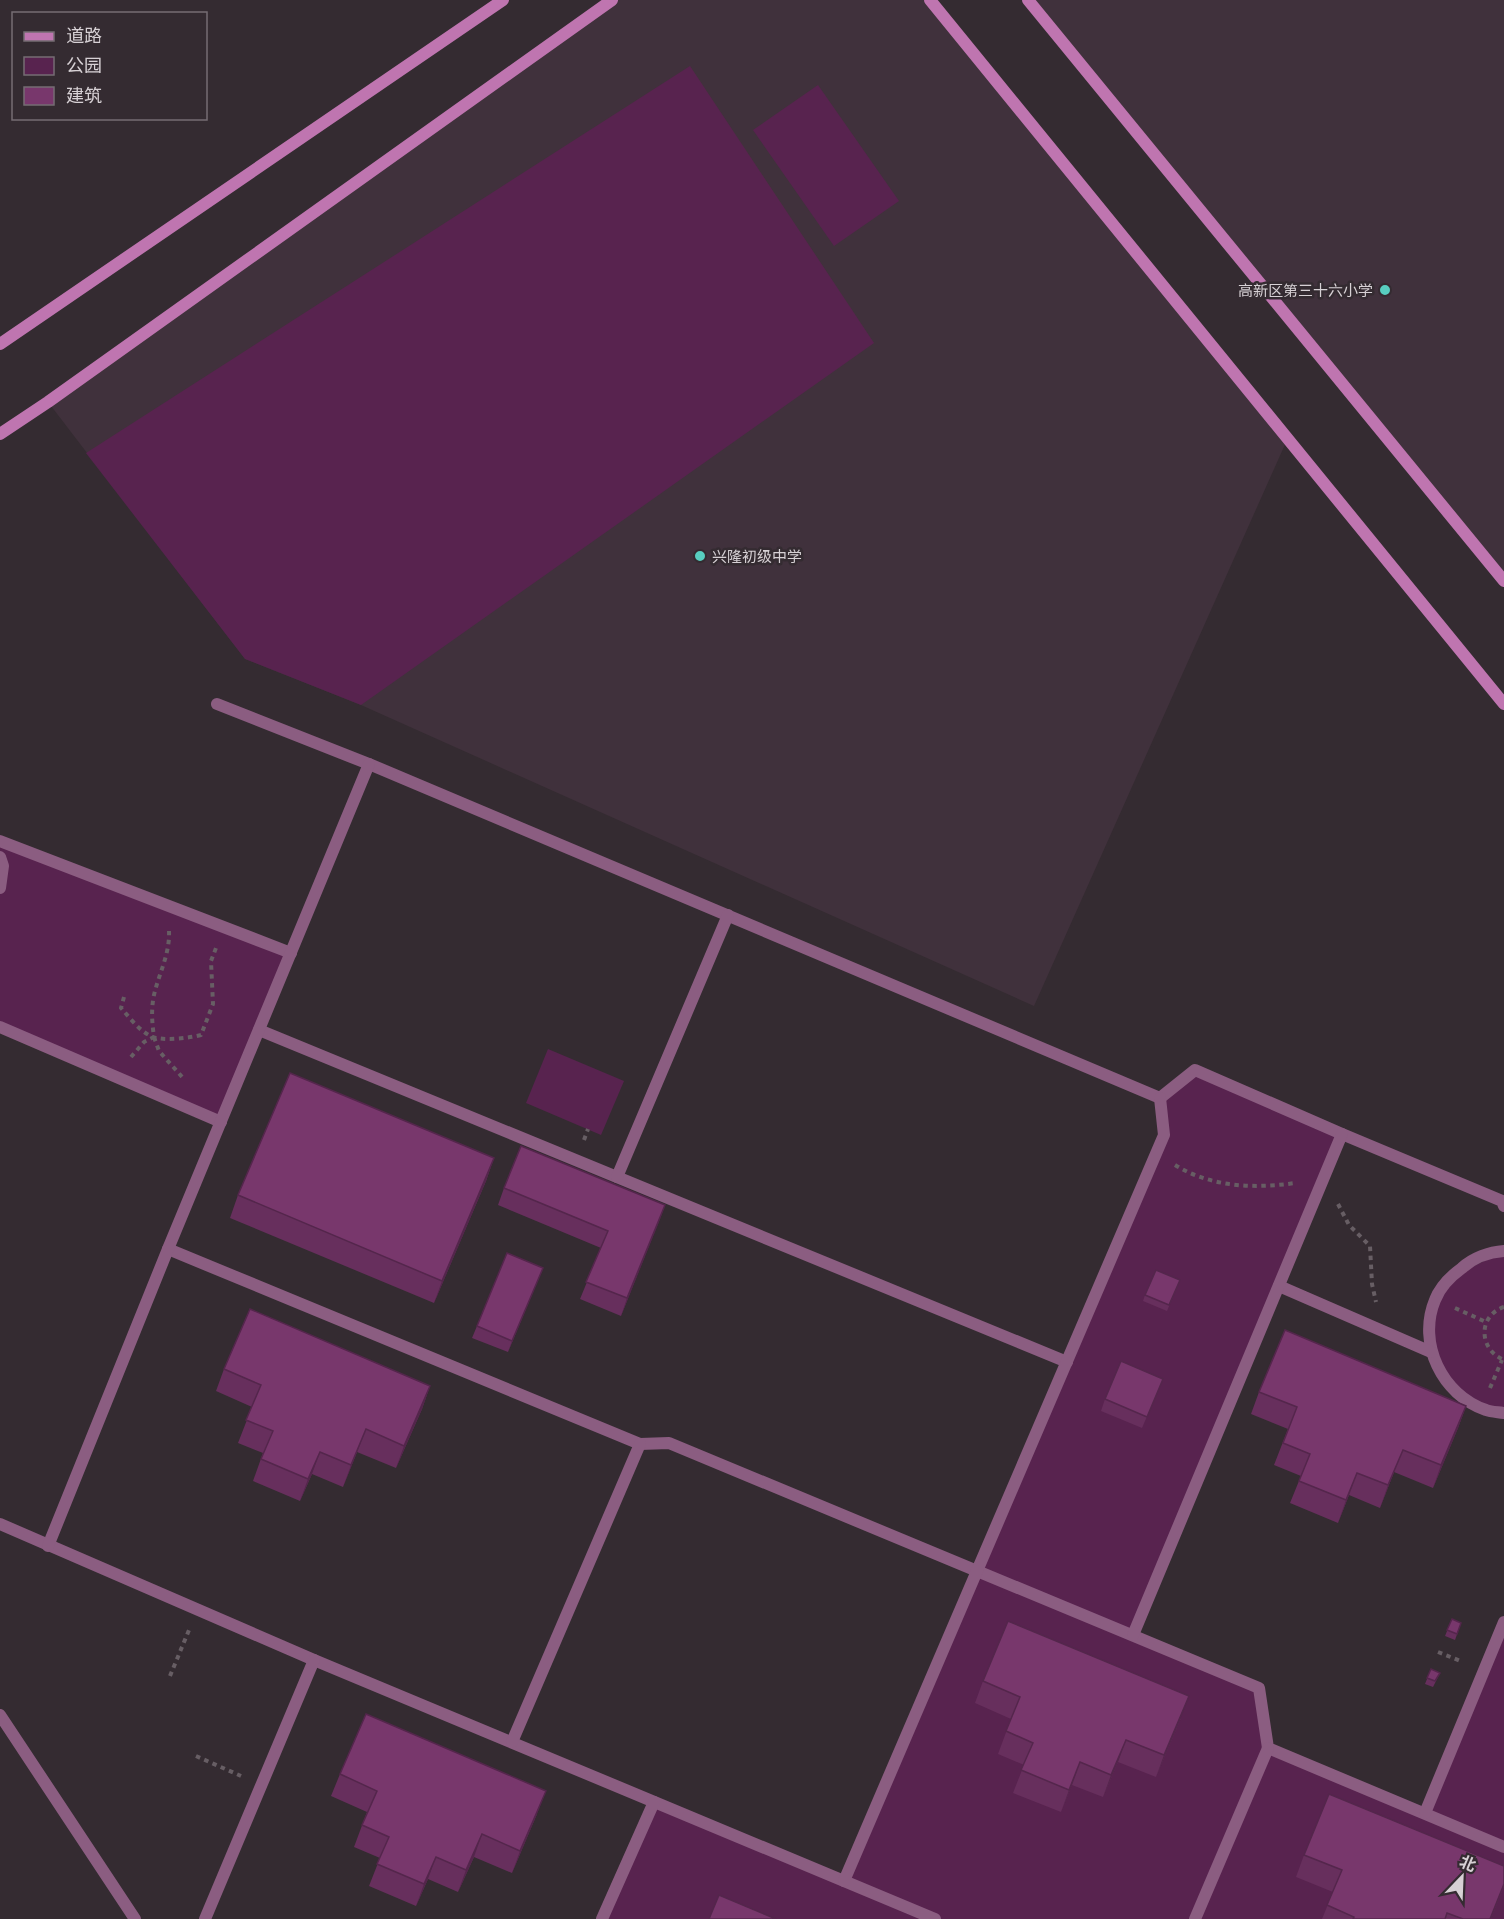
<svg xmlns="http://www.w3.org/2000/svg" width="1504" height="1919" font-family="Poppins,'Noto Sans SC',sans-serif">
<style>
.built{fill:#40313c}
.green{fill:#58234f}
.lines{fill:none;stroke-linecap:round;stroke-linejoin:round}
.path{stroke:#675e64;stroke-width:4;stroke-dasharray:4.5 4.5;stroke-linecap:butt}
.street{stroke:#8b5d81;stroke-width:12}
.secondary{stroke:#bf75b0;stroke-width:12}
.wall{fill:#672f5d}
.shaded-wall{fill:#54264c}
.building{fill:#78376c;stroke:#54264c;stroke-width:1.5}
.poi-dot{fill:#58cec0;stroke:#342b31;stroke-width:2}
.labels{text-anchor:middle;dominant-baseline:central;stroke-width:5;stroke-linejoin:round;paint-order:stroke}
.poi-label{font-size:15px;fill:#d7d1d5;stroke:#342b31;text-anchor:end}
</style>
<rect width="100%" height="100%" fill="#342b31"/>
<g class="built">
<polygon points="612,0 930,0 1287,440 1034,1006 361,705 245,659 48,402"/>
<polygon points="1028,0 1504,0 1504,581"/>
</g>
<g class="green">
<polygon points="690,66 874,343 361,705 245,659 86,453"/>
<polygon points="818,85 899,201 834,246 753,130"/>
<polygon points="0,841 291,953 221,1122 0,1027"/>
<polygon points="548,1049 624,1081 601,1135 526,1103"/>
<polygon points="1195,1070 1342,1134 1133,1636 1259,1688 1268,1748 1424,1813 1504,1622 1504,1919 602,1919 654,1802 844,1881 1164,1135 1160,1098"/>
<polygon points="1504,1251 1504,1413 1461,1397 1431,1352 1435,1299 1450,1278"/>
</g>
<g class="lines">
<g class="path">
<path d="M 124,997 L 121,1008 C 130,1018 140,1032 153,1037 C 164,1041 189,1038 201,1035 L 213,1004 L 211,961 L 216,948"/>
<polyline points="154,1037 159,1051 183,1078"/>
<path d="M 131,1057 L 144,1042 L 154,1037 C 152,1023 151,1009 154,995 C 159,973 170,954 169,931"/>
<polyline points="584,1140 588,1129"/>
<path d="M 1175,1165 C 1211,1187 1253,1189 1295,1183"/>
<polyline points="1338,1204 1349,1225 1370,1246 1372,1284 1376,1302"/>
<path d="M 1504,1307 C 1477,1316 1479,1350 1504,1360"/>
<polyline points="1455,1308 1486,1322"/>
<polyline points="1490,1388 1502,1360"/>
<polyline points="1438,1652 1463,1662"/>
<polyline points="170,1676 189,1630"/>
<polyline points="196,1756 241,1776"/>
</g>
<g class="street">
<polyline points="217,704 369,764 1160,1098 1195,1070 1342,1134 1502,1201 1504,1206"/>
<polyline points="0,841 291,953"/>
<polyline points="0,857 3,866 0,888"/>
<polyline points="0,1027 221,1122"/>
<polyline points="259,1030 1067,1362"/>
<polyline points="617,1177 728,915"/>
<polyline points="168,1249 640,1444 669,1443 1259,1688 1268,1748 1504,1847"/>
<path d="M 1504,1251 C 1489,1252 1473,1258 1462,1268 C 1451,1276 1440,1287 1435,1300 C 1417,1343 1442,1395 1486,1410 C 1491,1412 1498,1412 1504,1413"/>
<polyline points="1279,1286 1431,1352"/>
<polyline points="0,1524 314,1660 935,1919"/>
<polyline points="48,1546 168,1249 369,764"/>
<polyline points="1133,1635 1342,1134"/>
<polyline points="0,1715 135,1919"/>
<polyline points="512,1742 640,1444"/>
<polyline points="1425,1813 1504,1622"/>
<polyline points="844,1881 1164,1135 1160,1098"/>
<polyline points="205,1919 314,1660"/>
<polyline points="602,1919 654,1802"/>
<polyline points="1195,1919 1268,1748"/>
</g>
<g class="secondary">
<polyline points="930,0 1504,704"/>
<polyline points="1028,0 1504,581"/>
<polyline points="0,344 503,0"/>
<polyline points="0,434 48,402 612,0"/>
</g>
</g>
<g class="wall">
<polygon points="494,1158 486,1181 434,1303 230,1218 238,1195"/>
<polygon points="504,1188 665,1205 621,1316 580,1299 601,1248 498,1205"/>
<polygon points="543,1268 508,1352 472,1338 477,1326"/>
<polygon points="1180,1280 1167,1311 1143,1301 1145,1295"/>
<polygon points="224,1369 430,1386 422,1409 396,1468 357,1452 343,1487 312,1474 300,1501 253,1481 263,1453 238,1443 252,1407 216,1391"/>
<polygon points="1163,1379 1142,1428 1101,1411 1105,1399"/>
<polygon points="1259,1392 1466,1406 1458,1428 1433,1488 1394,1472 1380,1508 1349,1495 1338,1523 1290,1503 1301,1476 1274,1465 1288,1429 1251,1414"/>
<polygon points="1452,1619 1461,1623 1455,1640 1445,1636"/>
<polygon points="1431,1669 1440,1673 1433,1687 1425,1684"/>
<polygon points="983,1681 1181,1718 1156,1777 1118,1762 1103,1797 1072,1785 1061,1812 1013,1793 1024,1765 998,1754 1011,1719 975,1703"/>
<polygon points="340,1774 537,1814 512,1873 474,1857 458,1892 428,1879 416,1906 369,1886 380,1858 354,1847 367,1812 331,1796"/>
<polygon points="1304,1855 1504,1866 1504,1886 1491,1919 1322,1919 1333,1892 1296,1877"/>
</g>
<g class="shaded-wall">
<polygon points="494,1158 486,1181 434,1303 442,1281"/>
<polygon points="665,1205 659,1222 621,1316 627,1298"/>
<polygon points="543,1268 508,1352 512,1341"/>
<polygon points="430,1386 422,1409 396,1468 404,1446"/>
<polygon points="1466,1406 1458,1428 1433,1488 1441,1465"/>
<polygon points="366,1429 357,1452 343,1487 351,1465"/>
<polygon points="1403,1450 1394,1472 1380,1508 1388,1485"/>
<polygon points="320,1452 312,1474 300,1501 308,1479"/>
<polygon points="1357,1473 1349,1495 1338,1523 1346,1500"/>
<polygon points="1189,1696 1181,1718 1156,1777 1164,1755"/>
<polygon points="1126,1740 1118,1762 1103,1797 1111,1775"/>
<polygon points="1080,1762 1072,1785 1061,1812 1069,1790"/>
<polygon points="546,1791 537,1814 512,1873 520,1851"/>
<polygon points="482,1834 474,1857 458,1892 466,1870"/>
<polygon points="436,1857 428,1879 416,1906 424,1884"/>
<polygon points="1504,1884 1491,1919 1490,1919"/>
</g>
<g class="building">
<polygon points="290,1073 494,1158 442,1281 238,1195"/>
<polygon points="521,1146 665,1205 627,1298 586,1282 608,1231 504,1188"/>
<polygon points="507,1253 543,1268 512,1341 477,1326"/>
<polygon points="1156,1270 1180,1280 1169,1305 1145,1295"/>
<polygon points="250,1309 430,1386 404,1446 366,1429 351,1465 320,1452 308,1479 261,1459 273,1431 246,1420 261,1385 224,1369"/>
<polygon points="1285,1330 1466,1406 1441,1465 1403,1450 1388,1485 1357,1473 1346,1500 1299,1481 1310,1454 1283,1443 1297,1407 1259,1392"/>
<polygon points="1121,1361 1163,1379 1147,1417 1105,1399"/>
<polygon points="1452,1619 1461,1623 1457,1634 1447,1630"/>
<polygon points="1008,1621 1189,1696 1164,1755 1126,1740 1111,1775 1080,1762 1069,1790 1021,1770 1033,1743 1006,1731 1020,1697 983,1681"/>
<polygon points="1431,1669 1440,1673 1435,1681 1427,1678"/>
<polygon points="366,1714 546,1791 520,1851 482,1834 466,1870 436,1857 424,1884 377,1864 389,1837 362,1825 377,1791 340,1774"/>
<polygon points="1329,1794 1504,1866 1504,1884 1490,1919 1463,1919 1447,1913 1445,1919 1353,1919 1354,1917 1327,1905 1342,1870 1304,1855"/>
<polygon points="719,1895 776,1919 709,1919"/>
</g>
<g class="poi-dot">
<circle cx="1385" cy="290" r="6"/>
<circle cx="700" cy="556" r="6"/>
</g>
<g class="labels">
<g class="poi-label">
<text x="1373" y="290">高新区第三十六小学</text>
<text x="712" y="556" text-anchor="start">兴隆初级中学</text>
</g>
</g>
<rect x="12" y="12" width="195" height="108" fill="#342b31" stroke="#756d73" stroke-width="1.5"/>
<rect x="24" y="32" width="30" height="9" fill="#bf75b0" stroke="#756d73" stroke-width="1.5"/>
<text x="66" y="42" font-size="18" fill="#d7d1d5">道路</text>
<rect x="24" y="57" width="30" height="18" fill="#58234f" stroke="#756d73" stroke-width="1.5"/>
<text x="66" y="72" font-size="18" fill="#d7d1d5">公园</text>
<rect x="24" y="87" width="30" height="18" fill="#78376c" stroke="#756d73" stroke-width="1.5"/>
<text x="66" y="102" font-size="18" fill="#d7d1d5">建筑</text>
<g transform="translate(1462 1877) rotate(23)" stroke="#342b31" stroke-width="4.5" paint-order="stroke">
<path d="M0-4.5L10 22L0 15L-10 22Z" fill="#d7d1d5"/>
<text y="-9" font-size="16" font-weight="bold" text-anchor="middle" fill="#d7d1d5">北</text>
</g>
</svg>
